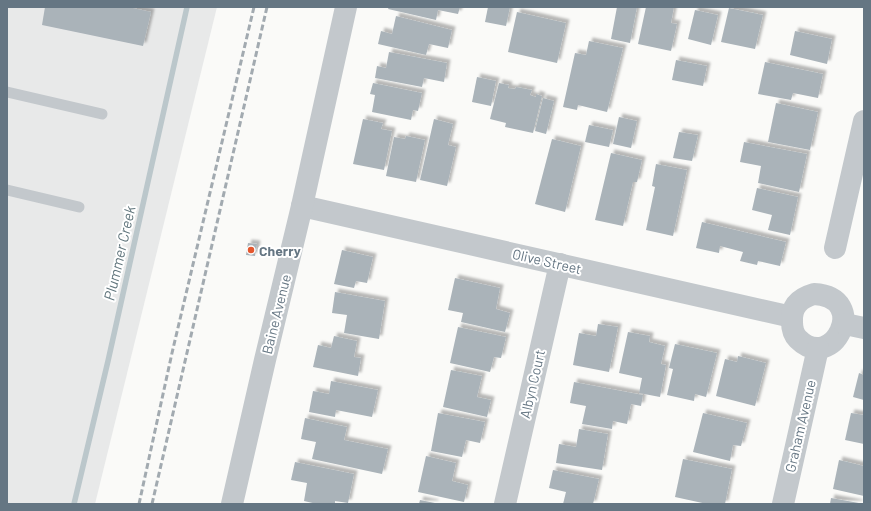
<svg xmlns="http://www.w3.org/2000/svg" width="871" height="511" font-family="Barlow,sans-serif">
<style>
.built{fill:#e8e9e9}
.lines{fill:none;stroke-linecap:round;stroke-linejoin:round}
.stream{stroke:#bbc7cb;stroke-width:5.5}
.building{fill:#aab3b9;filter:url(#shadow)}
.lane{stroke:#c3c8cc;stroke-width:11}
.street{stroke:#c3c8cc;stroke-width:22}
.rail{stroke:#a2aab0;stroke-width:3;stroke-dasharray:6 3;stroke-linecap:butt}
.poi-dot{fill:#e4572e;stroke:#fff;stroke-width:1.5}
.labels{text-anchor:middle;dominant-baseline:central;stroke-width:4;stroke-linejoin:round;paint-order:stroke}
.poi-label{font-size:14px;font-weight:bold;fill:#657683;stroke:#fff;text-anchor:start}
.street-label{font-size:14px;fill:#657683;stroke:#fff}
.water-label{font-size:15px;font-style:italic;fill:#60757c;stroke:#fff}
</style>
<defs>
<filter id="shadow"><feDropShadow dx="3.5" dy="-3.5" stdDeviation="1" flood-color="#0004"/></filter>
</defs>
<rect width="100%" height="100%" fill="#fafaf8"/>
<polygon class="built" points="7,7 217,7 95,504 7,504"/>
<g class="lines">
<polyline class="stream" points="74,504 108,361 187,7"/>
</g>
<g class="building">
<polygon points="45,7 128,7 151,12 143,46 42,25"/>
<polygon points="389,7 460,7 458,14 438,10 436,20 388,9"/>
<polygon points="488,7 510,7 506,26 485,22"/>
<polygon points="617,7 637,7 630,43 611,39"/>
<polygon points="646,7 674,7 671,23 677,24 671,51 638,44"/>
<polygon points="729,8 763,15 755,49 721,42"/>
<polygon points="695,10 718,15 711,45 688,39"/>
<polygon points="517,12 566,23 557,63 508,52"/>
<polygon points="396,16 452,30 448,48 429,44 426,55 378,44 381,31 392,34"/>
<polygon points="795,31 832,39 827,64 790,55"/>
<polygon points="589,41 623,48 607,112 578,105 577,110 563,107 575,53 586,55"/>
<polygon points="389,52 447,63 444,82 424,78 422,87 375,78 377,66 386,68"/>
<polygon points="676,60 707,66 703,86 672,80"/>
<polygon points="765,62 823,74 818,98 793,93 791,100 758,94"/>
<polygon points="477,77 496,81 491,106 472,102"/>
<polygon points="373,83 422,93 418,111 413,110 411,120 372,112 375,95 370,94"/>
<polygon points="499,83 509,85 508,88 515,89 516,87 532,90 530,95 536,97 536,94 542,96 533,133 505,127 506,123 490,119"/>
<polygon points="543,98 554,101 546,134 535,131"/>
<polygon points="776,103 818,112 810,150 768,142"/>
<polygon points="619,117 637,121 631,148 613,144"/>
<polygon points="363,119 383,123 381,129 392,131 384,170 353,164"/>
<polygon points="434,119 453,124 448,145 456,147 447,186 420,180"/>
<polygon points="589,125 613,130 609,147 585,142"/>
<polygon points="679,132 698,135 692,161 673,158"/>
<polygon points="406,136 425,140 416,182 386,176 394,137 405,139"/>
<polygon points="552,139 581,146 565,212 535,204"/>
<polygon points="744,142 807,154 799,192 758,183 761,166 740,162"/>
<polygon points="611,153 642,160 637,182 633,182 623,226 595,220"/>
<polygon points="656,164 687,170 673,236 646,230 655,187 652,186"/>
<polygon points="757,188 798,197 790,235 768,230 772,215 752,210"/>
<polygon points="702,222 786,242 780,266 758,261 757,265 740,261 743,252 720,246 719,253 696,248"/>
<polygon points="248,243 257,244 255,256 246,255"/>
<polygon points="342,250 373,257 367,283 356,281 354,288 334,284"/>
<polygon points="455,278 500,288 496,309 510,313 505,332 461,322 463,313 448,310"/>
<polygon points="335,292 385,301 379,339 344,333 347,315 332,313"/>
<polygon points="598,324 618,327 609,372 573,365 579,333 596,336"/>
<polygon points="458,327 506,337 501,358 494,357 490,372 450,363"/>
<polygon points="628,332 650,336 649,342 665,346 661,364 666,365 660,397 639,393 642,378 619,373"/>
<polygon points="334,336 357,341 354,357 361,358 358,376 313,367 318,345 331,348"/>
<polygon points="675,344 717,353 706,397 695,394 694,401 667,395 673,369 669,368"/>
<polygon points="738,356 766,363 755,406 716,396 725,359 737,362"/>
<polygon points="451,370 482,376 477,397 491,400 487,417 443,407"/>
<polygon points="859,373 864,375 864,400 853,397"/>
<polygon points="331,381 378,390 372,417 336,410 335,417 309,412 313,391 329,394"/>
<polygon points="574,382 643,395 641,406 631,404 627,424 613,421 612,429 582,424 586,406 570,403"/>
<polygon points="438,413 485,422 480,443 466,440 462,457 431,451"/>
<polygon points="703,413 747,423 741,446 733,445 730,461 693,452"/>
<polygon points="851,413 864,415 864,444 845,440"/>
<polygon points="305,418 347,427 344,440 388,449 382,474 312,459 316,442 301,439"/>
<polygon points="579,429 608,434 602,470 556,463 559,444 576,447"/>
<polygon points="426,456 456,463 452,481 468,485 464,502 418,492"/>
<polygon points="683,459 732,469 725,504 707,504 675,497"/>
<polygon points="839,460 864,466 864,496 833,489"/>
<polygon points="295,462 354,474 348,503 335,501 335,504 317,504 304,501 307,483 291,480"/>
<polygon points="553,470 599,479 593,504 563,504 566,492 549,488"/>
<polygon points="831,498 859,503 859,504 830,504"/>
<polygon points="420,500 435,503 435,504 419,504"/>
</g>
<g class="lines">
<g class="lane">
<polyline points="7,92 102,114"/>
<polyline points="7,190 79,207"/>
</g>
<g class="street">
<polyline points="302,206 792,317"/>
<polyline points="835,248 864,121"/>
<path d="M 814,294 C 871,297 833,374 798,339 C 793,334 792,328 792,322 C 791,306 800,298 814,294 Z"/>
<polyline points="845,324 864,328"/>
<polyline points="232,504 265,360 302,206 346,7"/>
<polyline points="505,504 560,264"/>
<polyline points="783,504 818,348"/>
</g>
<g class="rail">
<polyline points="139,504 172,353 254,7"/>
<polyline points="152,504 267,7"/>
</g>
</g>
<circle class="poi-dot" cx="251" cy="250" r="4"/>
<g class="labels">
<g class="poi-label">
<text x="259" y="250">Cherry</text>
</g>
<g class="street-label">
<text transform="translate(547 261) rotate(13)">Olive Street</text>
<text transform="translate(276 314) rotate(-76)">Baine Avenue</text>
<text transform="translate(532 384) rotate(-77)">Albyn Court</text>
<text transform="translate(800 426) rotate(-77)">Graham Avenue</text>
</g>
<g class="water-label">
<text transform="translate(119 253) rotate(-77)">Plummer Creek</text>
</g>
</g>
<rect width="871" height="511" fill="none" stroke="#657683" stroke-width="16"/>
</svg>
